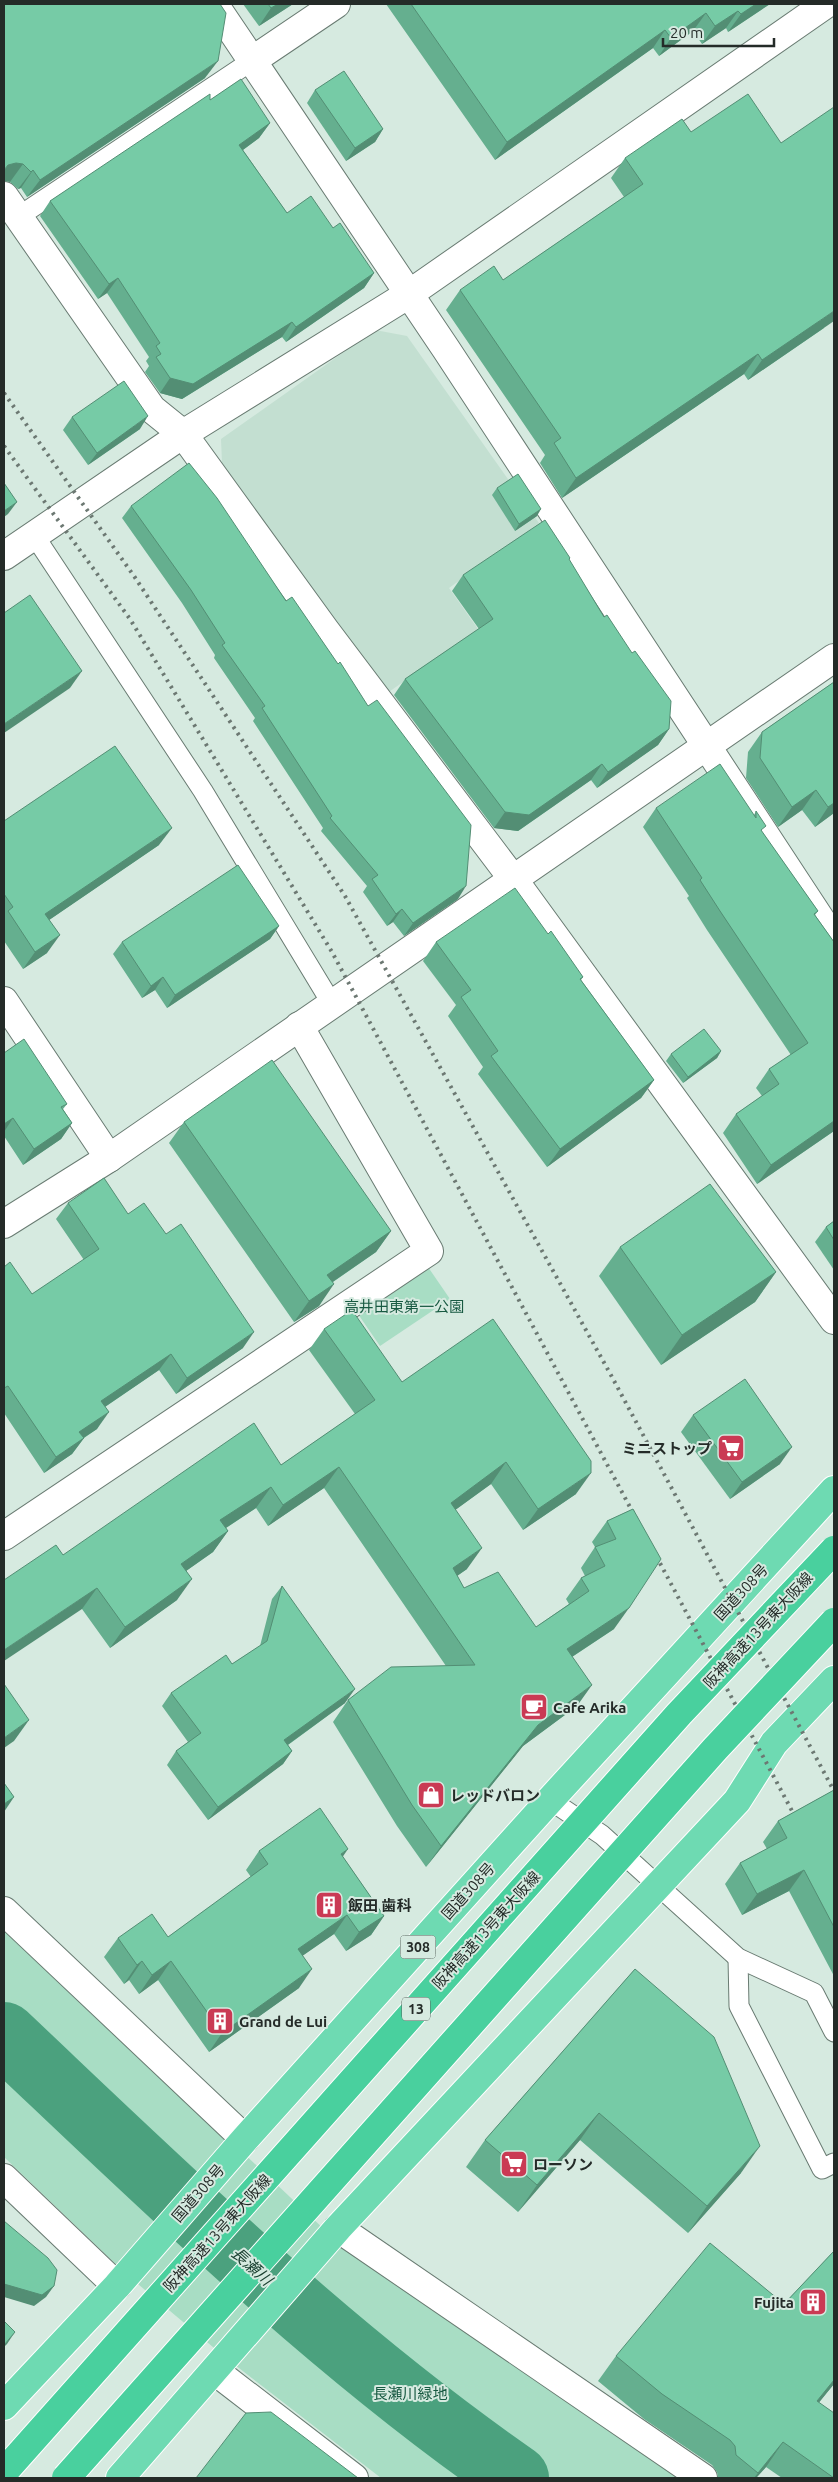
<svg xmlns="http://www.w3.org/2000/svg" width="838" height="2482" font-family="Ubuntu,'Noto Sans JP',sans-serif">
<style>
.built{fill:#c3dfd1}
.green{fill:#a8ddc4}
.lines{fill:none;stroke-linecap:round;stroke-linejoin:round}
.river{stroke:#4ba17e;stroke-width:66}
.service-casing{stroke:#697b72;stroke-width:21}
.minor-casing{stroke:#697b72;stroke-width:30}
.trunk-casing{stroke:#fff;stroke-width:30}
.service{stroke:#fff;stroke-width:19}
.minor{stroke:#fff;stroke-width:28}
.trunk{stroke:#6edab2;stroke-width:28}
.rail{stroke:#6c7872;stroke-width:4;stroke-dasharray:2.5 5;stroke-linecap:butt}
.motorway-bridge-casing{stroke:#fff;stroke-width:30;stroke-linecap:butt}
.motorway-bridge{stroke:#49d09e;stroke-width:28}
.wall{fill:#65af8f}
.shaded-wall{fill:#538e74}
.building{fill:#76cba6;stroke:#538e74}
.labels{text-anchor:middle;dominant-baseline:central;stroke-width:4;stroke-linejoin:round;paint-order:stroke}
.shield{fill:#d6eae0;stroke:#59645f;stroke-width:1}
.shield-label{font-size:14px;font-weight:bold;fill:#242b28}
.park-label{font-size:15px;fill:#185a42;stroke:#d6eae0}
.poi-label{font-size:15px;font-weight:bold;fill:#242b28;stroke:#d6eae0;text-anchor:start}
.street-label{font-size:15px;fill:#242b28;stroke:#d6eae0}
.water-label{font-size:16px;font-style:italic;fill:#1b4131;stroke:#d6eae0}
</style>
<rect width="100%" height="100%" fill="#d6eae0"/>
<polygon class="built" points="375,330 407,336 539,523 449,588 478,629 386,694 222,463 221,439"/>
<g class="green">
<polygon points="428,1267 450,1299 380,1346 358,1314"/>
<polygon points="4,1927 344,2248 515,2362 678,2478 381,2478 226,2358 126,2274 4,2157"/>
</g>
<g class="lines">
<path class="river" d="M 4,2035 C 168,2190 330,2349 516,2478"/>
<g class="service-casing">
<g id="service">
<polyline points="18,217 253,60"/>
<polyline points="34,535 203,791 332,1004"/>
<polyline points="550,1800 602,1835 738,1958 814,1993 834,2032"/>
<polyline points="738,1958 739,2006 822,2169 834,2163"/>
</g>
</g>
<g class="minor-casing">
<g id="minor">
<polyline points="214,4 446,349 834,940"/>
<polyline points="253,60 336,4"/>
<polyline points="4,196 152,409 183,434 325,630 513,879 834,1320"/>
<polyline points="4,556 183,434 409,294 826,4"/>
<polyline points="4,1001 109,1158"/>
<polyline points="4,1224 109,1158 834,658"/>
<polyline points="4,1536 429,1251 299,1026"/>
<polyline points="4,1911 245,2139"/>
<polyline points="4,2178 117,2286"/>
<polyline points="338,2228 703,2478"/>
<polyline points="215,2371 354,2478"/>
</g>
</g>
<g class="trunk-casing">
<g id="trunk">
<polyline points="4,2406 117,2286 245,2139 550,1800 834,1490"/>
<polyline points="120,2478 338,2228 737,1801 774,1743 834,1680"/>
</g>
</g>
<use href="#service" class="service"/>
<use href="#minor" class="minor"/>
<use href="#trunk" class="trunk"/>
<g class="rail">
<polyline points="4,393 134,576 345,896 612,1377 834,1791"/>
<polyline points="4,446 130,619 332,952 638,1522"/>
<polyline points="653,1550 799,1824"/>
</g>
<g class="motorway-bridge-casing">
<g id="motorway-bridge">
<polyline points="4,2472 679,1714 834,1550"/>
<polyline points="66,2478 715,1749 834,1622"/>
</g>
</g>
<use href="#motorway-bridge" class="motorway-bridge"/>
</g>
<g class="wall">
<polygon points="4,4 205,78 27,197 21,188 18,189 10,182"/>
<polygon points="243,4 293,4 259,26"/>
<polygon points="386,4 770,4 728,32 726,28 702,44 693,31 659,56 653,48 495,160"/>
<polygon points="315,90 383,129 375,142 346,161 307,103"/>
<polygon points="210,100 270,123 259,138 243,150 287,213 333,228 374,273 364,288 286,342 282,337 182,399 160,393 145,372 149,366 146,361 149,357 107,293 98,299 40,216 50,201"/>
<polygon points="625,158 824,328 748,380 744,374 562,498 540,463 545,455 446,310 460,290 503,280 624,197 611,178"/>
<polygon points="72,417 140,429 88,465 63,430"/>
<polygon points="497,488 537,516 515,531 492,495"/>
<polygon points="131,506 458,899 404,936 393,922 387,926 363,892 367,886 321,831 323,828 253,721 255,718 214,658 215,655 182,603 122,518"/>
<polygon points="569,560 669,729 658,745 597,788 591,780 518,831 494,828 394,695 405,679 479,629 452,591 463,575"/>
<polygon points="834,682 834,813 815,827 802,810 778,827 746,778 748,752 762,732"/>
<polygon points="656,808 754,815 756,811 762,832 818,911 815,915 834,942 834,1131 757,1184 723,1133 736,1114 762,1096 756,1088 769,1069 791,1055 707,930 687,898 689,896 643,827"/>
<polygon points="4,821 159,845 49,920 47,953 23,969 4,941"/>
<polygon points="279,926 270,939 167,1008 155,990 142,998 113,954 122,942"/>
<polygon points="548,934 583,977 581,980 654,1080 641,1098 547,1167 478,1074 483,1067 448,1016 456,1005 423,961 436,942"/>
<polygon points="721,1051 717,1058 683,1083 666,1061 671,1054"/>
<polygon points="4,1053 67,1104 63,1109 72,1123 61,1139 23,1165 4,1136"/>
<polygon points="184,1122 391,1231 376,1252 333,1282 319,1306 294,1322 169,1143"/>
<polygon points="68,1203 128,1214 243,1348 176,1394 159,1370 105,1407 97,1429 84,1438 72,1454 44,1473 4,1413 4,1267 32,1294 84,1260 56,1219"/>
<polygon points="834,1221 834,1270 815,1242 826,1227"/>
<polygon points="620,1247 776,1272 755,1302 661,1365 599,1276"/>
<polygon points="324,1329 402,1382 576,1494 523,1530 491,1484 455,1510 467,1569 457,1576 464,1588 536,1627 569,1604 566,1599 581,1578 585,1576 581,1568 595,1547 592,1542 607,1521 633,1509 614,1629 572,1657 577,1706 523,1746 426,1867 397,1826 333,1722 348,1700 446,1666 324,1488 268,1526 256,1508 226,1528 228,1531 213,1552 186,1571 177,1600 110,1648 82,1609 63,1555 281,1465 355,1414 309,1350"/>
<polygon points="693,1415 780,1464 730,1499 681,1432"/>
<polygon points="282,1586 345,1703 288,1745 292,1751 283,1764 208,1820 167,1765 176,1751 188,1742 162,1706 171,1693 232,1664 260,1646 272,1599"/>
<polygon points="834,1790 834,1976 789,1891 742,1915 725,1884 740,1863 767,1849 763,1842 778,1821"/>
<polygon points="259,1851 343,1857 384,1916 371,1935 346,1951 334,1934 303,1955 299,1988 209,2052 158,1980 139,1994 129,1980 124,1984 104,1957 118,1938 168,1937 251,1877 246,1870"/>
<polygon points="635,1969 741,2173 688,2233 580,2140 518,2212 466,2167 485,2140"/>
<polygon points="834,2251 834,2384 819,2402 834,2478 782,2478 766,2467 756,2478 718,2478 717,2472 712,2465 644,2419 598,2381 616,2356 784,2304"/>
</g>
<g class="shaded-wall">
<polygon points="278,4 293,4 259,26 271,8"/>
<polygon points="756,4 770,4 728,32 741,14"/>
<polygon points="738,11 726,28 702,44 715,26"/>
<polygon points="706,13 693,31 659,56 671,38"/>
<polygon points="665,30 653,48 495,160 507,142"/>
<polygon points="218,61 205,78 27,197 40,180"/>
<polygon points="270,123 259,138 229,160 239,145"/>
<polygon points="383,129 375,142 346,161 355,148"/>
<polygon points="16,163 23,164 10,182 4,181 4,170 8,165"/>
<polygon points="33,170 21,188 18,189 31,172"/>
<polygon points="374,273 364,288 286,342 296,327"/>
<polygon points="118,278 107,293 98,299 109,284"/>
<polygon points="834,311 834,321 748,380 762,360"/>
<polygon points="292,322 282,337 182,399 160,393 170,378"/>
<polygon points="758,354 744,374 562,498 576,478"/>
<polygon points="148,416 140,429 88,465 97,453"/>
<polygon points="17,502 8,514 4,517 4,511"/>
<polygon points="541,509 537,516 515,531 519,524"/>
<polygon points="82,671 70,688 4,733 4,724"/>
<polygon points="669,729 658,745 597,788 608,772"/>
<polygon points="602,764 591,780 518,831 494,828 505,812"/>
<polygon points="816,790 802,810 778,827 792,807"/>
<polygon points="834,803 834,813 815,827 828,807"/>
<polygon points="172,828 159,845 33,931 45,914"/>
<polygon points="466,886 458,899 404,936 413,923"/>
<polygon points="402,909 393,922 387,926 396,914"/>
<polygon points="279,926 270,939 167,1008 175,995"/>
<polygon points="60,935 47,953 23,969 35,952"/>
<polygon points="163,977 155,990 142,998 151,986"/>
<polygon points="721,1051 717,1058 683,1083 688,1077"/>
<polygon points="654,1080 641,1098 547,1167 560,1149"/>
<polygon points="13,1118 4,1132 4,1124"/>
<polygon points="834,1121 834,1131 757,1184 771,1165"/>
<polygon points="72,1123 61,1139 23,1165 34,1149"/>
<polygon points="391,1231 376,1252 312,1296 327,1275"/>
<polygon points="776,1272 755,1302 661,1365 682,1335"/>
<polygon points="334,1284 319,1306 294,1322 309,1301"/>
<polygon points="254,1332 243,1348 176,1394 187,1378"/>
<polygon points="171,1354 159,1370 90,1417 101,1401"/>
<polygon points="109,1412 97,1429 68,1448 79,1432"/>
<polygon points="84,1438 72,1454 44,1473 56,1457"/>
<polygon points="792,1447 780,1464 730,1499 742,1482"/>
<polygon points="506,1462 491,1484 436,1524 451,1503"/>
<polygon points="339,1467 324,1488 268,1526 283,1505"/>
<polygon points="591,1473 576,1494 523,1530 538,1509"/>
<polygon points="271,1487 256,1508 206,1541 220,1520"/>
<polygon points="228,1531 213,1552 166,1585 181,1564"/>
<polygon points="482,1548 467,1569 438,1589 453,1568"/>
<polygon points="192,1579 177,1600 110,1648 125,1627"/>
<polygon points="97,1588 82,1609 4,1661 4,1650"/>
<polygon points="629,1608 614,1629 552,1670 567,1649"/>
<polygon points="592,1685 577,1706 523,1746 426,1867 441,1846 538,1725"/>
<polygon points="355,1689 345,1703 275,1754 284,1740"/>
<polygon points="29,1720 14,1741 4,1748 4,1738"/>
<polygon points="292,1751 283,1764 208,1820 218,1807"/>
<polygon points="14,1797 4,1812 4,1804"/>
<polygon points="348,1849 335,1868 341,1854"/>
<polygon points="804,1870 789,1891 742,1915 757,1894"/>
<polygon points="347,1915 334,1934 285,1968 298,1949"/>
<polygon points="384,1916 371,1935 346,1951 359,1932"/>
<polygon points="142,1961 129,1980 124,1984 137,1965"/>
<polygon points="171,1961 158,1980 139,1994 152,1975"/>
<polygon points="312,1969 299,1988 209,2052 222,2033"/>
<polygon points="599,2113 580,2140 518,2212 537,2185"/>
<polygon points="760,2146 741,2173 688,2233 707,2206"/>
<polygon points="4,2284 54,2286 46,2297 34,2306 4,2297"/>
<polygon points="15,2332 7,2344 4,2347 4,2345"/>
<polygon points="834,2380 834,2384 800,2426 817,2401"/>
<polygon points="783,2442 766,2467 756,2478 754,2478"/>
</g>
<g class="building">
<polygon points="4,4 220,4 226,13 218,61 40,180 33,170 31,172 23,164 16,163 8,165 4,170"/>
<polygon points="268,4 278,4 271,8"/>
<polygon points="411,4 756,4 741,14 738,11 715,26 706,13 671,38 665,30 507,142"/>
<polygon points="344,71 383,129 355,148 315,90"/>
<polygon points="241,79 270,123 239,145 287,213 311,196 333,228 340,223 374,273 296,327 292,322 193,384 170,378 156,357 161,354 156,346 160,343 118,278 109,284 50,201 210,94 210,100"/>
<polygon points="748,94 781,143 834,107 834,311 762,360 758,354 576,478 554,443 561,438 460,290 494,266 503,280 643,184 625,158 682,119 691,132"/>
<polygon points="124,381 148,416 97,453 72,417"/>
<polygon points="189,463 217,498 286,601 292,597 338,664 340,662 368,706 377,700 471,825 466,886 413,923 402,909 396,914 372,879 378,875 330,818 332,816 262,708 265,706 222,645 225,643 191,590 131,506"/>
<polygon points="518,474 541,509 519,524 497,488"/>
<polygon points="4,483 17,502 4,511"/>
<polygon points="545,520 570,558 569,559 604,617 607,615 632,653 635,651 671,701 669,729 608,772 602,764 529,815 505,812 405,679 493,619 463,575"/>
<polygon points="30,595 82,671 4,724 4,613"/>
<polygon points="834,682 834,803 828,807 816,790 792,807 760,758 762,732"/>
<polygon points="115,746 172,828 45,914 60,935 35,952 8,911 13,907 4,894 4,821"/>
<polygon points="720,764 756,818 756,811 766,826 761,830 818,911 814,914 834,942 834,1121 771,1165 736,1114 779,1084 769,1069 808,1043 720,911 700,880 702,878 656,808"/>
<polygon points="238,865 279,926 175,995 163,977 151,986 122,942"/>
<polygon points="515,888 548,934 551,931 583,977 580,979 654,1080 560,1149 491,1056 498,1051 461,997 471,990 436,942"/>
<polygon points="704,1029 721,1051 688,1077 671,1054"/>
<polygon points="24,1039 67,1104 61,1107 72,1123 34,1149 13,1118 4,1124 4,1053"/>
<polygon points="272,1060 391,1231 327,1275 334,1284 309,1301 184,1122"/>
<polygon points="104,1178 128,1214 144,1203 166,1234 181,1224 254,1332 187,1378 171,1354 101,1401 109,1412 79,1432 84,1438 56,1457 8,1386 4,1388 4,1267 10,1262 32,1294 99,1249 68,1203"/>
<polygon points="710,1184 776,1272 682,1335 620,1247"/>
<polygon points="834,1221 834,1240 826,1227"/>
<polygon points="352,1310 402,1382 493,1319 591,1461 591,1473 538,1509 506,1462 451,1503 482,1548 453,1568 464,1588 498,1572 536,1627 589,1591 581,1578 605,1566 595,1547 616,1539 607,1521 633,1509 661,1559 629,1608 567,1649 592,1685 538,1725 441,1846 412,1805 348,1700 391,1667 475,1665 339,1467 283,1505 271,1487 220,1520 228,1531 181,1564 192,1579 125,1627 97,1588 4,1650 4,1580 56,1545 63,1555 254,1423 281,1465 375,1400 324,1329"/>
<polygon points="745,1379 792,1447 742,1482 693,1415"/>
<polygon points="282,1586 355,1689 284,1740 292,1751 218,1807 176,1751 201,1733 171,1693 226,1655 232,1664 267,1641"/>
<polygon points="4,1684 29,1720 4,1738"/>
<polygon points="4,1783 14,1797 4,1804"/>
<polygon points="834,1790 834,1927 804,1870 757,1894 740,1863 787,1838 778,1821"/>
<polygon points="320,1808 348,1849 341,1854 384,1916 359,1932 347,1915 298,1949 312,1969 222,2033 171,1961 152,1975 142,1961 137,1965 118,1938 152,1914 168,1937 268,1864 259,1851"/>
<polygon points="635,1969 714,2037 760,2146 707,2206 599,2113 537,2185 485,2140"/>
<polygon points="4,2221 48,2258 57,2270 54,2286 42,2295 4,2284"/>
<polygon points="710,2243 784,2304 834,2251 834,2380 817,2401 834,2413 834,2478 783,2442 758,2473 736,2455 735,2446 730,2440 662,2394 616,2356"/>
<polygon points="4,2321 15,2332 4,2345"/>
<polygon points="271,2412 358,2478 196,2478 246,2413"/>
</g>
<defs>
<g id="supermarket-square" transform="scale(1.4375)"><rect x="-9" y="-9" width="18" height="18" rx="4" fill="#ca3a54" stroke="#d6eae0"/><path d="M-6-5.5h2.5l.6 2H6L4.5 2H-2.5L-4.4-4H-6ZM-1.5 3.2a1.3 1.3 0 1 0 .1 0ZM3 3.2a1.3 1.3 0 1 0 .1 0Z" fill="#fff"/></g>
<g id="cafe-square" transform="scale(1.4375)"><rect x="-9" y="-9" width="18" height="18" rx="4" fill="#ca3a54" stroke="#d6eae0"/><path d="M-5.5-4.5H6V0H3Q3 3.5 0 3.5H-2.5Q-5.5 3.5-5.5 0ZM3-3.2v2h1.7v-2ZM-6 4.5H4V6H-6Z" fill="#fff"/></g>
<g id="shop-square" transform="scale(1.4375)"><rect x="-9" y="-9" width="18" height="18" rx="4" fill="#ca3a54" stroke="#d6eae0"/><path d="M-5-2.5h2.3a2.7 3.5 0 0 1 5.4 0H5L5.5 6h-11ZM-1.5-2.5h3a1.5 2.3 0 0 0-3 0Z" fill="#fff"/></g>
<g id="building-square" transform="scale(1.4375)"><rect x="-9" y="-9" width="18" height="18" rx="4" fill="#ca3a54" stroke="#d6eae0"/><path d="M-4-6H4V6H1V3H-1V6H-4ZM-2.5-4.3h1.7v1.8h-1.7ZM.8-4.3h1.7v1.8H.8ZM-2.5-1h1.7V.8h-1.7ZM.8-1h1.7V.8H.8Z" fill="#fff"/></g>
</defs>
<g fill-rule="evenodd">
<use href="#supermarket-square" x="731" y="1448"/>
<use href="#cafe-square" x="534" y="1707"/>
<use href="#shop-square" x="431" y="1795"/>
<use href="#building-square" x="329" y="1905"/>
<use href="#building-square" x="220" y="2021"/>
<use href="#supermarket-square" x="514" y="2164"/>
<use href="#building-square" x="813" y="2302"/>
</g>
<g class="labels">
<g class="shield">
<rect x="400.5" y="1935.5" width="35" height="23" rx="4"/>
<rect x="402" y="1997.5" width="28" height="23" rx="4"/>
</g>
<g class="shield-label">
<text x="418" y="1947">308</text>
<text x="416" y="2009">13</text>
</g>
<g class="park-label">
<text x="404" y="1306">高井田東第一公園</text>
<text x="410" y="2393">長瀬川緑地</text>
</g>
<g class="poi-label">
<text x="712" y="1448" text-anchor="end">ミニストップ</text>
<text x="553" y="1707">Cafe Arika</text>
<text x="450" y="1795">レッドバロン</text>
<text x="348" y="1905">飯田 歯科</text>
<text x="239" y="2021">Grand de Lui</text>
<text x="533" y="2164">ローソン</text>
<text x="794" y="2302" text-anchor="end">Fujita</text>
</g>
<g class="street-label">
<text transform="translate(741 1592) rotate(-47)">国道308号</text>
<text transform="translate(758 1630) rotate(-47)">阪神高速13号東大阪線</text>
<text transform="translate(468 1891) rotate(-48)">国道308号</text>
<text transform="translate(486 1930) rotate(-48)">阪神高速13号東大阪線</text>
<text transform="translate(198 2193) rotate(-49)">国道308号</text>
<text transform="translate(217 2233) rotate(-48)">阪神高速13号東大阪線</text>
</g>
<g class="water-label">
<text transform="translate(252 2266) rotate(42)">長瀬川</text>
</g>
</g>
<rect width="838" height="2482" fill="none" stroke="#242b28" stroke-width="10"/>
<path d="M663 38v8h111v-8" fill="none" stroke="#242b28" stroke-width="2.5"/>
<text x="670" y="38" font-size="15" fill="#242b28" stroke="#d6eae0" stroke-width="4" paint-order="stroke">20 m</text>
</svg>
